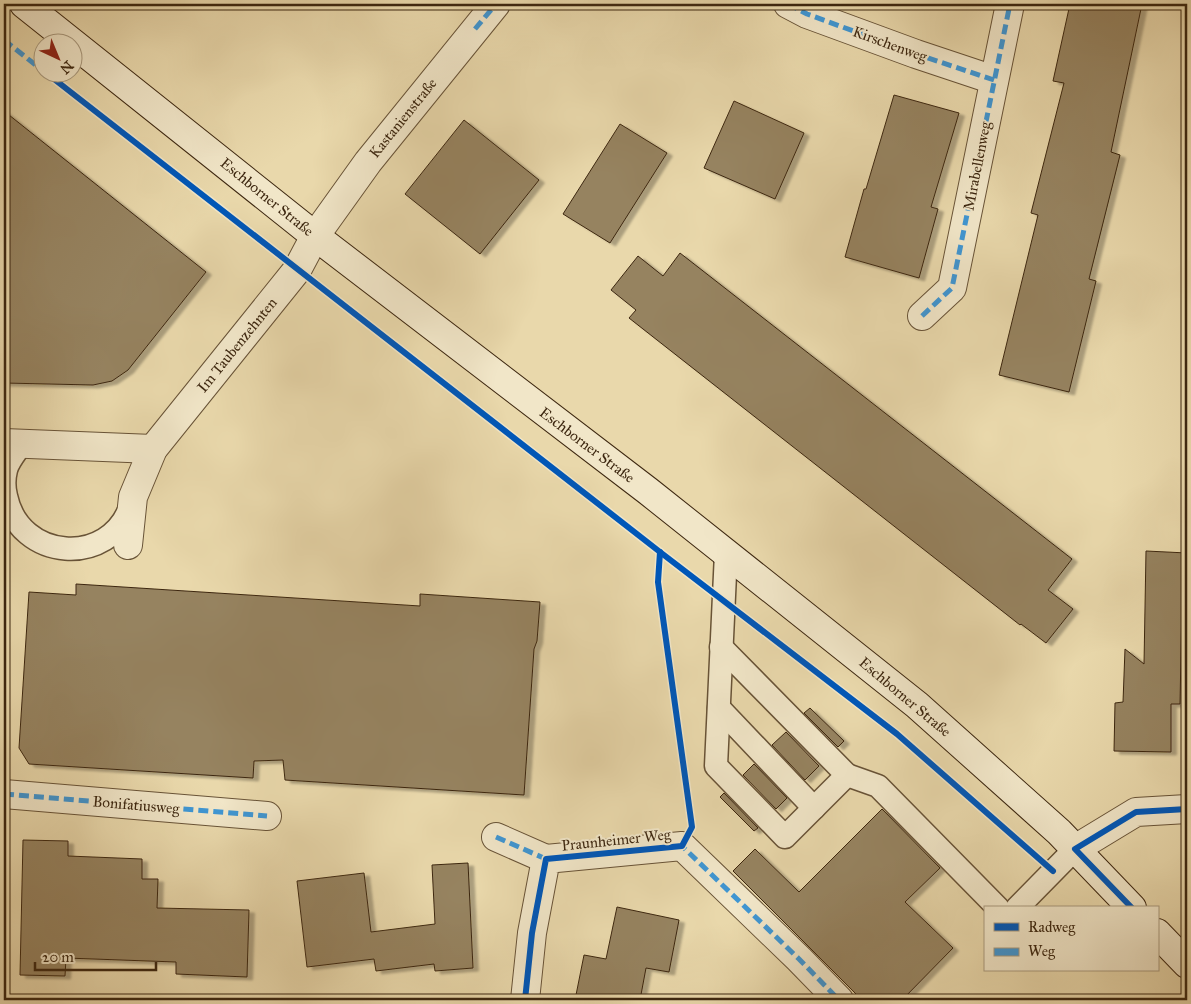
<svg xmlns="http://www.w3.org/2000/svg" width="1191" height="1004" font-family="'IM FELL Great Primer',serif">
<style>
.building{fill:#968361;stroke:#3d2710;filter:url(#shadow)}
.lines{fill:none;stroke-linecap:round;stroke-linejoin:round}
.service-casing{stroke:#685337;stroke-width:25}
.minor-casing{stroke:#685337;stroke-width:30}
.secondary-casing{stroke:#3d2710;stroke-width:30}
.service{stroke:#f1e6c8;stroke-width:22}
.minor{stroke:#f1e6c8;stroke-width:28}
.secondary{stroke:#f1e6c8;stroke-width:28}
.quiet{stroke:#3f96d3;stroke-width:5;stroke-dasharray:10 5;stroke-linecap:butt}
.cycleway-casing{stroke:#f1e6c8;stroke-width:9}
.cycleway{stroke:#0057b8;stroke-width:6}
.labels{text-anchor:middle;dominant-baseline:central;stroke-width:4;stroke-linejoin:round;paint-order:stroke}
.street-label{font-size:15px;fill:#3d2710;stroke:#f1e6c8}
</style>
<defs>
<filter id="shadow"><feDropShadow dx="5.5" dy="3" stdDeviation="1" flood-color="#0004"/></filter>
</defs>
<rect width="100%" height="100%" fill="#e9d8ab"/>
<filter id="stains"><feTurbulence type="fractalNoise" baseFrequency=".004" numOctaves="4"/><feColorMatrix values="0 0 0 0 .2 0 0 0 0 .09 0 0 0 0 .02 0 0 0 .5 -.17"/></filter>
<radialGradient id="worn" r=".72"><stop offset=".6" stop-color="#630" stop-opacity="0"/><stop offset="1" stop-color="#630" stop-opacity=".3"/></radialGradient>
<g class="building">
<polygon points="1070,4 1142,4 1111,152 1120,155 1089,279 1096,281 1069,392 999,375 1038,215 1031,213 1064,83 1053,81"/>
<polygon points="894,95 959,113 931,207 938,209 919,278 845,257 864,189 866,189"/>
<polygon points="734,101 804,133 775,199 704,168"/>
<polygon points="4,111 206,272 128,370 112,381 93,385 4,383"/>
<polygon points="464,120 539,180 480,254 405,194"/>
<polygon points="620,124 667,153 610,243 563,214"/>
<polygon points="680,253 1072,559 1048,590 1073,609 1046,643 1021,624 1020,625 629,318 636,310 611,290 638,256 663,276"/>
<polygon points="1146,551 1187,553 1187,602 1182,601 1180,704 1171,704 1171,752 1114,751 1115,703 1123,702 1125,649 1144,664"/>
<polygon points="76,584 420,606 420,594 540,602 537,641 534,649 524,795 285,780 283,760 254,761 253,778 29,764 19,748 29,592 76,595"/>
<polygon points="810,708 844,741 838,747 804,713"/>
<polygon points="786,732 819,766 805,780 772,745"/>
<polygon points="754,764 787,798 776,809 743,775"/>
<polygon points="724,793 758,828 754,831 720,797"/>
<polygon points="882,809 940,868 905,902 953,948 902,1000 862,1000 733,871 755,849 799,892"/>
<polygon points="23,840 68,841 68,856 142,859 142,879 158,879 157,908 249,910 247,977 176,974 176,962 66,958 65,976 20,975"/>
<polygon points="468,863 473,968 435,971 434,964 376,971 374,959 307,967 297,881 364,873 371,932 435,924 432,865"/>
<polygon points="617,907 679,920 669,972 646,968 640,1000 575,1000 584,955 606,959"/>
</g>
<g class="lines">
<g class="service-casing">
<g id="service">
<path d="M 22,443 C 17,451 8,461 6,470 C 4,478 4,488 6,496 C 19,561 110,568 131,505"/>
<polyline points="726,553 716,766 785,837 847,775 878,786 998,908"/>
<polyline points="721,647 847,775"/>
<polyline points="719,708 814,808"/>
<polyline points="1017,908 1075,849"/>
</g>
</g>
<g class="minor-casing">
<g id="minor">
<polyline points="788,4 807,14 916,54 994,80"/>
<polyline points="922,316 952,288 1010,4"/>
<polyline points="4,443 153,449"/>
<polyline points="128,545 133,497 153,449 297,270 315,236 368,162 496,4"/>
<polyline points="4,794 267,816"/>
<polyline points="496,837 546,859"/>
<polyline points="1075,849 1136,812 1187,809"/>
<polyline points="525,1000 532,933 546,859 682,846 799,959 839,1000"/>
</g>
</g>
<g class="secondary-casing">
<g id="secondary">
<polyline points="24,4 315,236 648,491 917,705 1059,832 1132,908"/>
<polyline points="1157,933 1187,964"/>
</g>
</g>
<use href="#service" class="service"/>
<use href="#minor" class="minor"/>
<use href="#secondary" class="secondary"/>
<g class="quiet">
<polyline points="788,4 807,14 916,54 994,80"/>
<polyline points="475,29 496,4"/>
<polyline points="4,40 42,70"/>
<polyline points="922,316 952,288 1010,4"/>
<polyline points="4,794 267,816"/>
<polyline points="496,837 546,859"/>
<polyline points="677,846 682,846 799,959 839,1000"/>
</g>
<g class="cycleway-casing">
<g id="cycleway">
<polyline points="45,72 660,552 897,734 1053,871"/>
<polyline points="1132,908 1075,849 1136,812 1187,809"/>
<polyline points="525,1000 532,933 546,859 682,846 692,827 658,582 660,552"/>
</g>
</g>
<use href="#cycleway" class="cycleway"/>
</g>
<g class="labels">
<g class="street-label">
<text transform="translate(890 44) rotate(20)">Kirschenweg</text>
<text transform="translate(403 118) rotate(-51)">Kastanienstraße</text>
<text transform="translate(977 166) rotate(-79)">Mirabellenweg</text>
<text transform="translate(267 197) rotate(39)">Eschborner Straße</text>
<text transform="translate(237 345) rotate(-51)">Im Taubenzehnten</text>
<text transform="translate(587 445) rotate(37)">Eschborner Straße</text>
<text transform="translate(905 697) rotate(40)">Eschborner Straße</text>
<text transform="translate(136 805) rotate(5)">Bonifatiusweg</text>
<text transform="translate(616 840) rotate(-6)">Praunheimer Weg</text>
</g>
</g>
<rect width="1191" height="1004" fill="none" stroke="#e9d8ab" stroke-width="20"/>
<rect x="5" y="5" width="1181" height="994" fill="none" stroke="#3d2710" stroke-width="2.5"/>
<rect x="10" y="10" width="1171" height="984" fill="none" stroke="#3d2710"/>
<rect x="984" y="906" width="175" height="65" fill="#f1e6c8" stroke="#a99a7e"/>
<rect x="994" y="923" width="25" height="8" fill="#0057b8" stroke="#a99a7e"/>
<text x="1028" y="932" font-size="15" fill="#3d2710">Radweg</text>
<rect x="994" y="948" width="25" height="8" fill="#3f96d3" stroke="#a99a7e"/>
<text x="1028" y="956" font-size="15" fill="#3d2710">Weg</text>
<g transform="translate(58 58) rotate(136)"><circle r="24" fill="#f1e6c8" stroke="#a99a7e"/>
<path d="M0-4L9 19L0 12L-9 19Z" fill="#8f2418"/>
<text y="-8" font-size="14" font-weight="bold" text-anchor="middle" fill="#3d2710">N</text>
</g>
<path d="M35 962v8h121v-8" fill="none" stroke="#3d2710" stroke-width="2.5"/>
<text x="42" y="962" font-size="15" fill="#3d2710" stroke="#f1e6c8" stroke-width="4" paint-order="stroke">20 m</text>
<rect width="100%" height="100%" filter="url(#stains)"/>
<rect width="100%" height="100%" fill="url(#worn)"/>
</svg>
